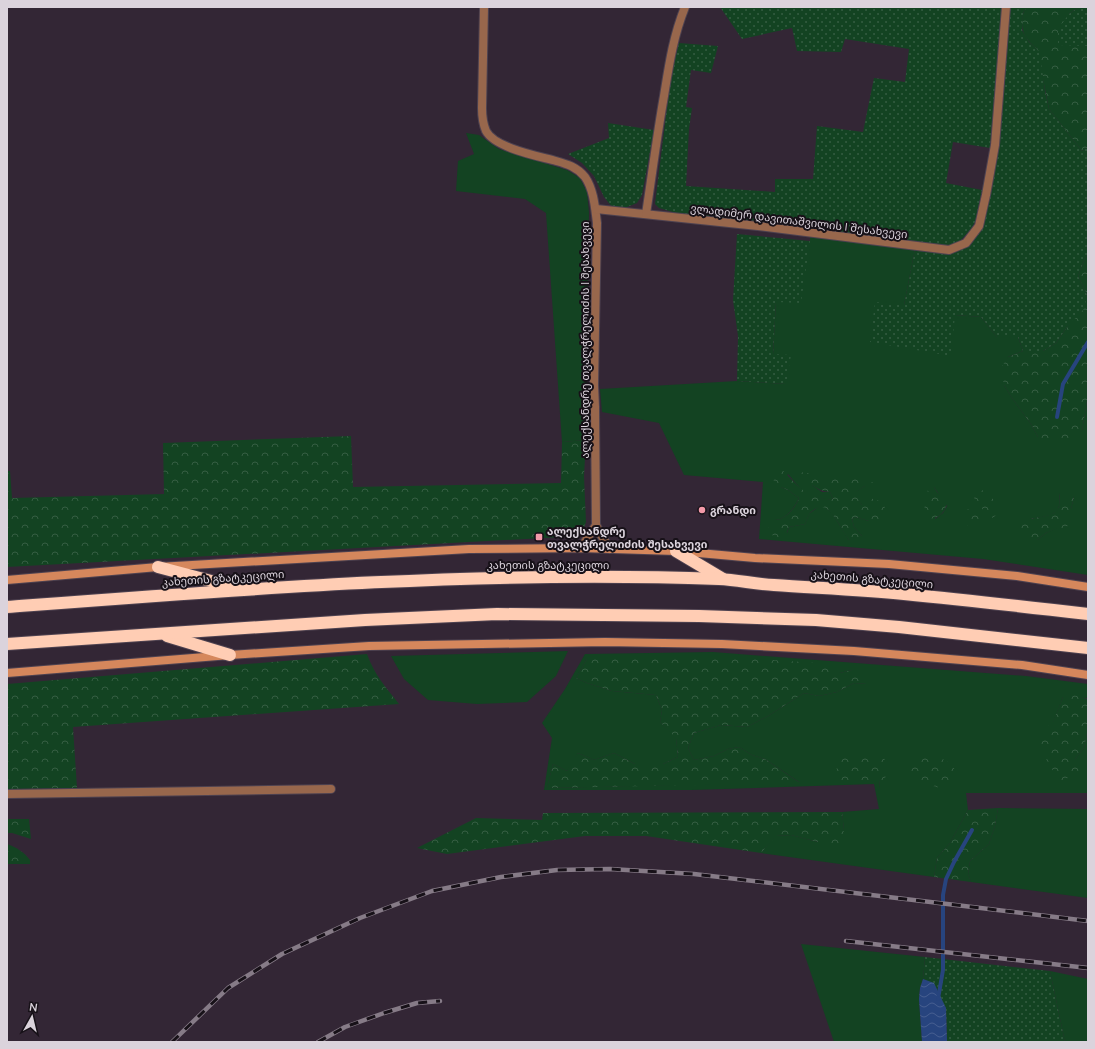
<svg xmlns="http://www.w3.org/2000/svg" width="1095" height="1049" font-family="Mulish,'Noto Sans Georgian',sans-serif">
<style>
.green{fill:#134322;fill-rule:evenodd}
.forest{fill:url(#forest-crowns)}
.garden{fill:url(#garden-dots)}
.water{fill:url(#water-waves)}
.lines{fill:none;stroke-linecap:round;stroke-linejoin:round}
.stream{stroke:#27447e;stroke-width:4}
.street-casing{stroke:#4e4250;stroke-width:10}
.secondary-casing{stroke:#4e4250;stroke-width:10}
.highway-casing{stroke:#4e4250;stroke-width:14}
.street{stroke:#98674c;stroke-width:8}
.secondary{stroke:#d5875c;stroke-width:8}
.highway{stroke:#ffcdb4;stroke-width:12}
.rail-casing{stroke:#867b87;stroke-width:4.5}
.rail{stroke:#171118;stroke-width:3;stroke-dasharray:9;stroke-linecap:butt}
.poi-dot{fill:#f39aa9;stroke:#171118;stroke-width:1.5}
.labels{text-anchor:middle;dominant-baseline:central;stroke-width:4;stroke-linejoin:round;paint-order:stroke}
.street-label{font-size:11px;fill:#dbd3dc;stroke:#171118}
.poi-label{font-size:11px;font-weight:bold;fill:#dbd3dc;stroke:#171118;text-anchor:start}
</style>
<defs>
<pattern id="forest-crowns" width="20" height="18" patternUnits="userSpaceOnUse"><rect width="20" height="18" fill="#134322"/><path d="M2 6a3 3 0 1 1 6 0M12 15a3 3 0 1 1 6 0" fill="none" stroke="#355d42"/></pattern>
<pattern id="garden-dots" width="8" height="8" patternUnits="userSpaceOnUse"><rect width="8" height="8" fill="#134322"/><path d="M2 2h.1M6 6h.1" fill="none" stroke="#355d42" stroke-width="1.8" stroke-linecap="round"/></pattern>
<pattern id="water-waves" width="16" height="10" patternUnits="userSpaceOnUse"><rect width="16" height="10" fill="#27447e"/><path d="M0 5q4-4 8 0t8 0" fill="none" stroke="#465e90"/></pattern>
</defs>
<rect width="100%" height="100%" fill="#332635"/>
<g class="green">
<polygon points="466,133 479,135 499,149 567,170 580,178 587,192 589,213 586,440 562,442 546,213 525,199 456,191 458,161 474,154"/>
<path d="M 810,237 L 915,249 L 904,305 L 955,315 L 981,317 L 997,337 L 1018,337 L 1023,351 L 1008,357 L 1004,385 L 1012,398 L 1031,424 L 1038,437 L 1082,431 L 1088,395 L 1088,575 L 983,559 L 759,539 L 763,482 L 684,475 L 659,423 L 602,412 L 600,389 L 737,381 L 786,384 L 773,355 L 776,302 L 810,241 ZM 788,474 C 793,480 798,486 803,491 C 811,497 823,500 833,499 L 830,492 L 822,492 L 812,485 L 874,483 L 865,486 L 853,493 L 862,505 L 869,521 L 855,517 L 852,519 L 854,527 L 862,536 L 849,540 L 832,513 L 825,507 L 818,507 L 809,514 L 805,524 L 789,527 L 787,533 L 772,520 C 775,520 779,520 782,518 C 789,515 796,505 799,498 L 788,490 L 781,487 ZM 934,487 L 947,506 L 943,513 L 935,519 ZM 1060,493 L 1074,497 L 1071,509 L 1071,521 L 1046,533 L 1037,540 L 1030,519 C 1039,517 1057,517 1059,506 C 1060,502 1059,497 1060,493 Z"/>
<polygon points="568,651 556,676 527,702 477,704 428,700 404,679 391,656"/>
<path d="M 713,652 L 1026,676 L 1088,684 L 1088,700 L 1087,698 L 1063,697 L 1053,723 L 1075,759 L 1084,748 L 1087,733 L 1088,733 L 1088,793 L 966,793 L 968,810 L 950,843 L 937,858 L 934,877 L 761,853 L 775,836 L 791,835 L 818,842 L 844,830 L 842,812 L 879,809 L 874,784 L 692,790 L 544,790 L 552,738 L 542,723 L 565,689 L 585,654 ZM 587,659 L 840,673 L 851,670 L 867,684 L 854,683 L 837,692 L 819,696 L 804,693 L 768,716 L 747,727 L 721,725 L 694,733 L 688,748 L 694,760 L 714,756 L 728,749 L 739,747 L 752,755 L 765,759 L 799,782 L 547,788 L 553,764 L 567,771 L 578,753 L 594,760 L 614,753 L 635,764 L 663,764 L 678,757 L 676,737 L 660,722 L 662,710 L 656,695 L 612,691 L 587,683 L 576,678 ZM 873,753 L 881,753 L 880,788 L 879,780 L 837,780 L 838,768 Z"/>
<polygon points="998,808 1088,809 1088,898 971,882 968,874 970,861 989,844 995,826"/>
<polygon points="801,944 925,957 923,979 920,988 919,999 922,1042 834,1042"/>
<polygon points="1050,971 1088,979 1088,1042 1065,1042"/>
</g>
<g class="forest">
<path d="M 1027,7 L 1079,7 L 1069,14 L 1088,47 L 1088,147 L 1082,151 L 1049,109 L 1037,49 C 1027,41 1022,34 1022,22 C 1023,15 1022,13 1027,7 Z"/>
<polygon points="1088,254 1088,395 1082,431 1060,442 1038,437 1031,424 1012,398 1004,385 1001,368 1008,357 1023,351 1043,351 1056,343 1067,327 1087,295 1078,276 1085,258"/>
<polygon points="351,436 353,487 561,483 562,442 586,440 584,476 586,522 581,536 7,567 7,471 10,471 12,498 164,494 163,443"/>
<path d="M 780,468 C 788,475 795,484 803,490 C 810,496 824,500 833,499 L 830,492 C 815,491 809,482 799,472 L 867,480 L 874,483 L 876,487 L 871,490 L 865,486 L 854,493 L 862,505 L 870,498 L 883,502 L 885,508 L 879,525 L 872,527 L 869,521 L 855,517 L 852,519 L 854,527 L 862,536 L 859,544 L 849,540 C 845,535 842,529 839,524 C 831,512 824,499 810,513 C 808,515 807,521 805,524 L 789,527 L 784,539 L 774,538 L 768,526 L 772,520 C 775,520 779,520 782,518 C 789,515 796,506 799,498 L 788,490 L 781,487 L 769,476 L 769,471 L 772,469 Z"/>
<path d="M 934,487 L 937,492 L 947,501 C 946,512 939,519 928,519 C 922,511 925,499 928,490 Z"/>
<polygon points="974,490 982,490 998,503 998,513 993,518 986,514 981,507 979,510 981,517 978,527 972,528 967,525 964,513 970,507 974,508 976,506 977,503 972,494"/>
<polygon points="1068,492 1074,497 1071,509 1071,521 1066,528 1058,528 1046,533 1037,540 1024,541 1020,534 1019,526 1030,519 1046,516 1054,513 1059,507 1060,493"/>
<path d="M 367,654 C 375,676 385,686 399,704 L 73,727 L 77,788 L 7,789 L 7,684 Z"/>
<polygon points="716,656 831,664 840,673 851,670 869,676 867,684 854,683 837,692 819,696 804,693 768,716 747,727 721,725 694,733 688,748 694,760 714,756 728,749 739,747 752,755 765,759 800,783 547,788 553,764 567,771 571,762 578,753 594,760 614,753 635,764 663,764 678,757 676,738 660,722 662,710 656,695 612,691 587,683 576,678 587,659"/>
<polygon points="1074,695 1087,699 1088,700 1088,733 1087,733 1084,748 1075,759 1079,772 1062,781 1050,767 1043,752 1039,734 1053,722 1063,697"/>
<polygon points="861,753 881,753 888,765 886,776 880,788 879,780 837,780 834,770 838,768 842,757"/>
<path d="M 919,753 C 931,755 949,758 955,770 C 957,773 957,777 958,780 L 940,788 L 923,783 L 910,770 Z"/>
<polygon points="998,808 995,826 989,844 970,861 968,874 971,882 934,877 937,858 950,843 968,810"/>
<polygon points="842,812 844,830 841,845 818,842 791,835 776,836 761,853 646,836 585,836 447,854 417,848 476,818 542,820 543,813"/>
<polygon points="7,819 29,819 31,839 12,833 7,833"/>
<path d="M 7,844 C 16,847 24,852 30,860 L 30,864 L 7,864 Z"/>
</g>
<g class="garden">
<polygon points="720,7 1002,7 990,148 953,142 946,183 982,190 975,222 971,229 959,242 943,247 680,214 659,208 655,204 671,75 679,43 718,46 711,73 691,70 686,107 692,108 689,129 686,186 775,192 775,179 813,179 817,126 863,132 874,78 905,82 909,49 845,39 841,52 797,51 792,28 742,39"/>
<polygon points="1010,7 1027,7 1023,13 1022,30 1029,42 1037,49 1040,55 1045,91 1049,109 1082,151 1088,147 1088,254 1085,258 1078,276 1087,295 1084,309 1067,327 1056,343 1043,351 1023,351 1018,337 997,337 981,317 955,315 951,356 870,342 875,302 904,305 915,249 946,253 980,227 999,147 1005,77"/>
<polygon points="1079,7 1088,7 1088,47 1087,46 1058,45 1058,29 1069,14"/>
<polygon points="608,123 654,130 642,195 637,203 627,207 612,207 604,197 594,176 582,163 568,154 609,138"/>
<polygon points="737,234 810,241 801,303 776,302 773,354 791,355 786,384 737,381 738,336 733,300"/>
<polygon points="925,957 1050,971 1065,1042 947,1042 946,1008 923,979"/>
</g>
<polygon class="water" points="923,979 934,983 946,1008 947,1042 922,1042 919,999 920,988"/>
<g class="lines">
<g class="stream">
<polyline points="1057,417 1063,384 1088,342"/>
<polyline points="938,999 943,970 943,895 946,879 954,862 972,830"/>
</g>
<g class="street-casing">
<g id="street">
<path d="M 484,7 L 482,108 C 482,116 483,124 486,131 C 495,148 538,156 556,161 C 567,164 577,167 585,177 C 594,190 595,208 597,223 L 594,385 L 595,407 L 596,525 L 601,535 L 610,549"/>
<polyline points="596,209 758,226 949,250 966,243 979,226 986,195 995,145 1006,7"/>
<path d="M 646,214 C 652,175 657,135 664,96 C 669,65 673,37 685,7"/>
<polyline points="581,548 596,525"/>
<polyline points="7,794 331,789"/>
</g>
</g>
<g class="secondary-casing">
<g id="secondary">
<polyline points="7,580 158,567 469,549 581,548 676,551 755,558 889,564 1017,576 1088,587"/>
<polyline points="7,673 230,655 369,646 605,642 722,644 854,651 1022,665 1088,675"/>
</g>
</g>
<g class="highway-casing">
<g id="highway">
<polyline points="676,551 723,579"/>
<polyline points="158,567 234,587"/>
<path d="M 7,607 C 244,589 482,570 719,579 C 738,580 755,584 774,585 C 817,588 861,590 904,594 C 965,600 1027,607 1088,614"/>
<polyline points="167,636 230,655"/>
<polyline points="7,644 365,620 497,614 699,616 816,620 899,627 1088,648"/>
</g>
</g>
<use href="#street" class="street"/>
<use href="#secondary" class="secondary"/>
<use href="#highway" class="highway"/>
<g class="rail-casing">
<g id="rail">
<polyline points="846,941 1088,968"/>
<polyline points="172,1042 228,988 282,954 360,918 432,891 501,877 557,870 610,869 694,874 964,906 1088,921"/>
<polyline points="318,1042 345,1027 384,1013 417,1003 440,1001"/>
</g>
</g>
<use href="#rail" class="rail"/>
</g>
<g class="poi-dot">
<circle cx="702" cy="510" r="4"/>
<rect x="535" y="533" width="8" height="8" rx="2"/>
</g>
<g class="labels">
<g class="street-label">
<text transform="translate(799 221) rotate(7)">ვლადიმერ დავითაშვილის I შესახვევი</text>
<text transform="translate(585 340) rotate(-90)">ალექსანდრე თვალჭრელიძის I შესახვევი</text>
<text x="548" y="565">კახეთის გზატკეცილი</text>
<text transform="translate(223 578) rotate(-4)">კახეთის გზატკეცილი</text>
<text transform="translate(872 579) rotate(5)">კახეთის გზატკეცილი</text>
</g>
<g class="poi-label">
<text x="710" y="510">გრანდი</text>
<text x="547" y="531">ალექსანდრე<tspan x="547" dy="13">თვალჭრელიძის შესახვევი</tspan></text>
</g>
</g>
<rect width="1095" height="1049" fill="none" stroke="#dbd3dc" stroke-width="16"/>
<g transform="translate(32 1017) rotate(8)" stroke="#171118" stroke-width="3" paint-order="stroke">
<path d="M0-3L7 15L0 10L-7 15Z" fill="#dbd3dc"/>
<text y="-6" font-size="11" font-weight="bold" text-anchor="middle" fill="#dbd3dc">N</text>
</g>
</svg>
